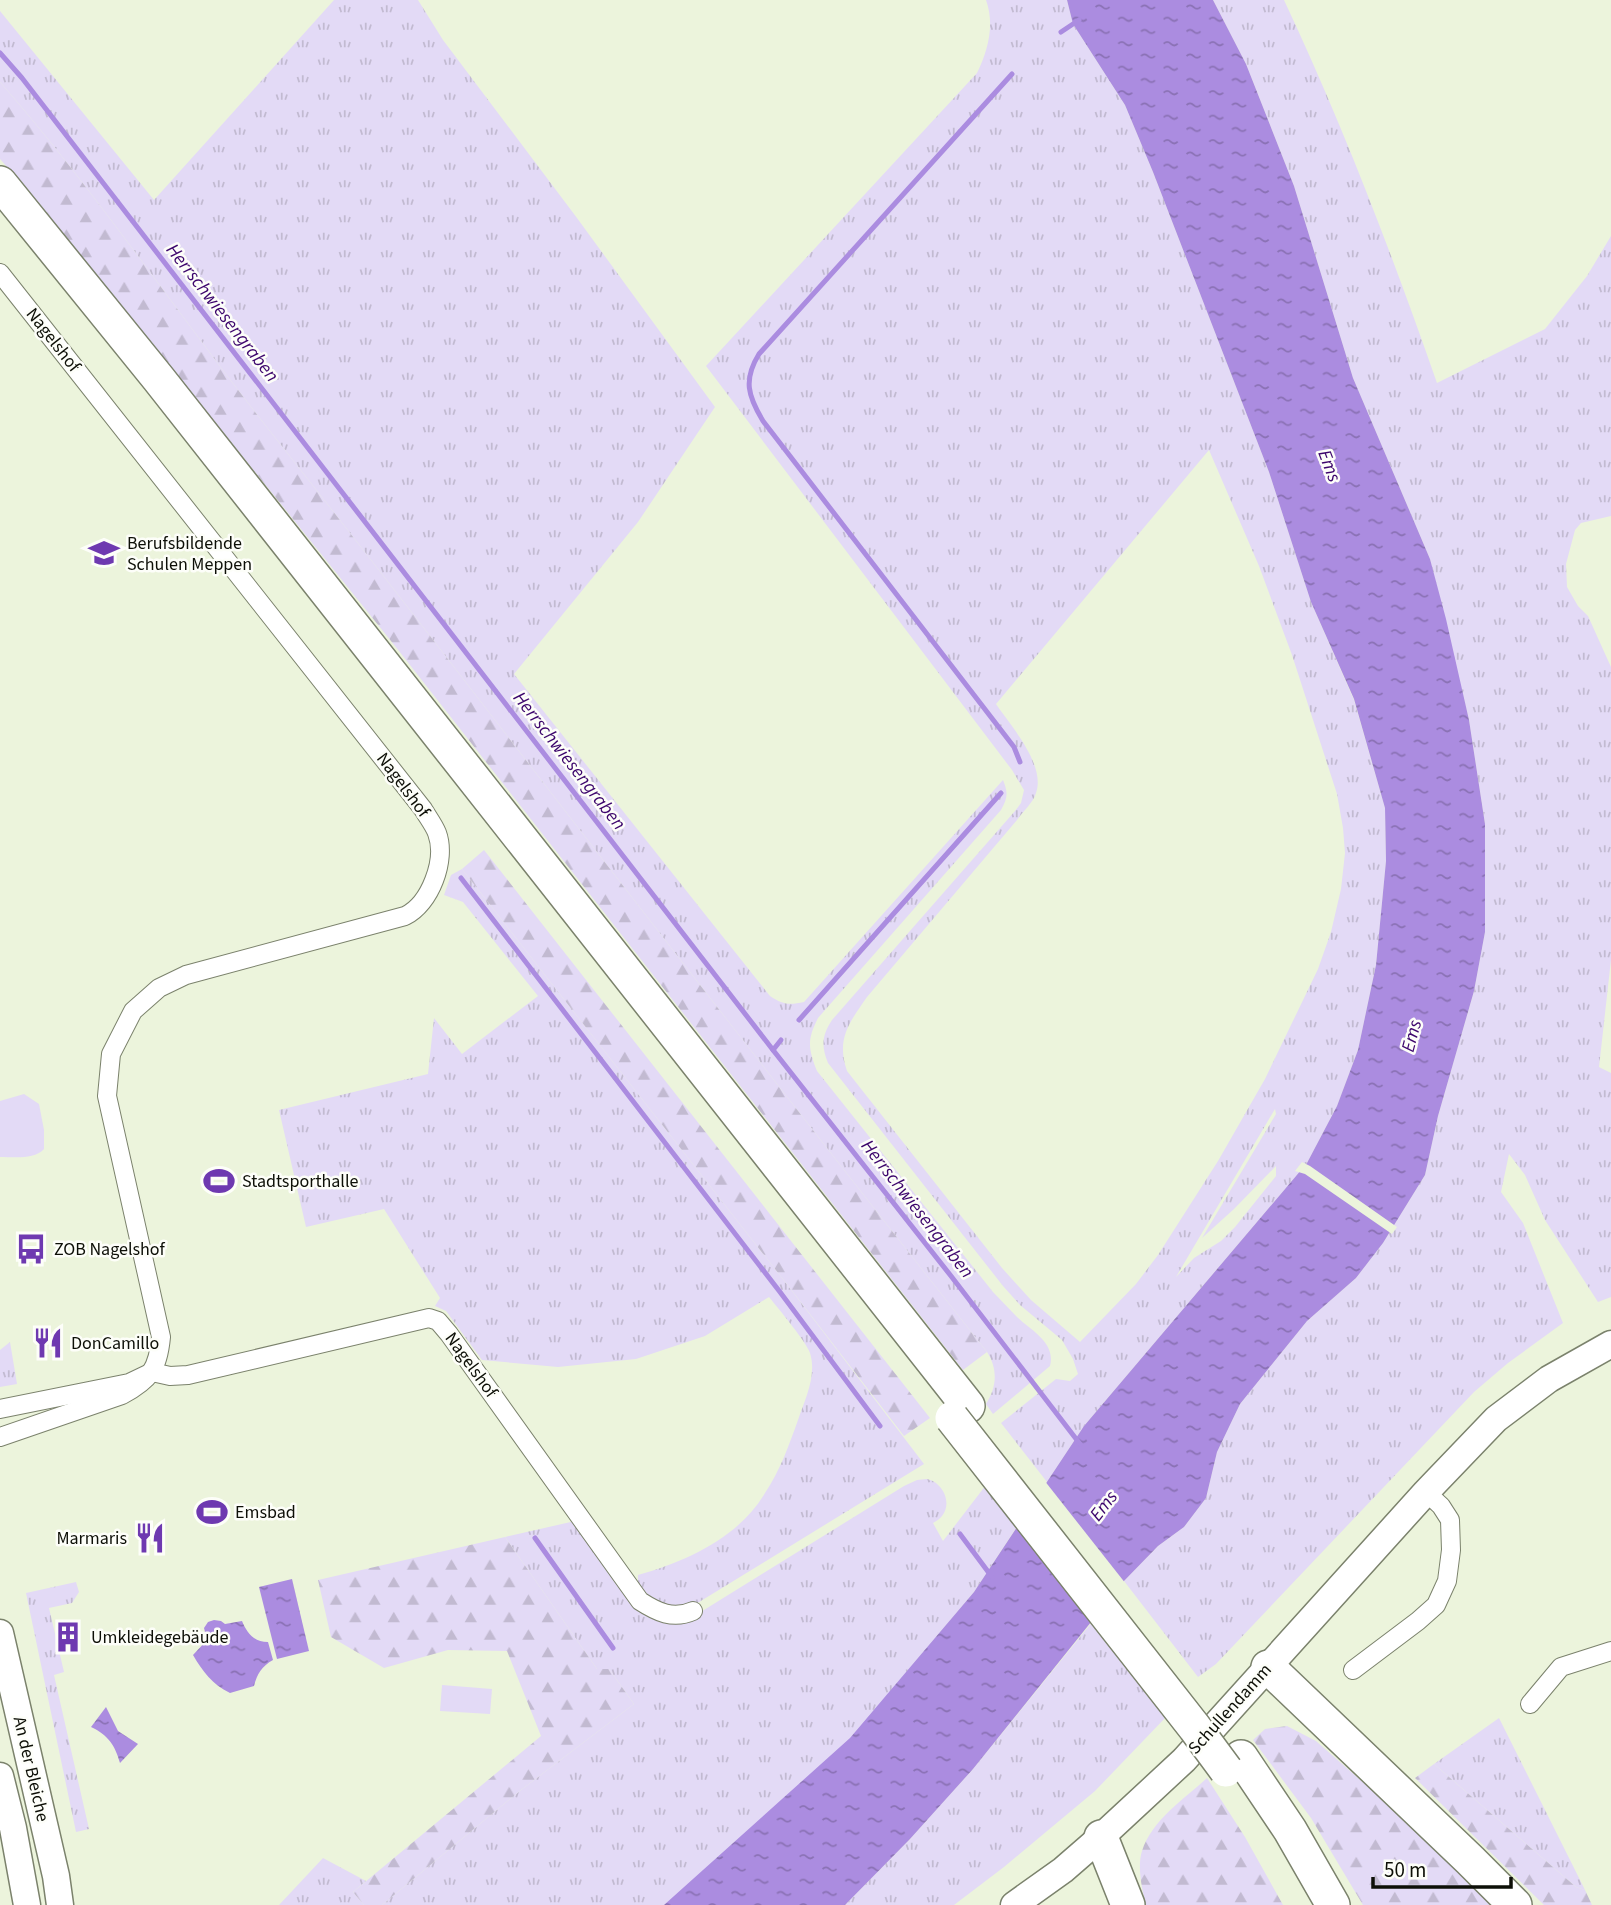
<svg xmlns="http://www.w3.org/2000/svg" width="1611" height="1905" font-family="'Source Sans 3',sans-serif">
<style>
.grass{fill:url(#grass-tufts);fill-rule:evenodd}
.forest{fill:url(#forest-firs)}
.pitch{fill:#e3daf6}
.water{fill:url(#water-ripples)}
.pier{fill:#ecf4dc}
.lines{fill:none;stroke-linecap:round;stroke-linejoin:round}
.stream{stroke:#ab8ce0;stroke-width:5}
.street-casing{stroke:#7b826c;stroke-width:20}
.secondary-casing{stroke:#7b826c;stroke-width:29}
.highway-casing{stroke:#7b826c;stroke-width:36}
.street{stroke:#fff;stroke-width:18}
.secondary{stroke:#fff;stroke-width:26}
.highway{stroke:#fff;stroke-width:33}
.highway-bridge-casing{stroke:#7b826c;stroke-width:36;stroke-linecap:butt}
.highway-bridge{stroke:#fff;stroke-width:33}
.labels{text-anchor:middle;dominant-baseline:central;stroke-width:5;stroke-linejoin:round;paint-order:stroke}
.street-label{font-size:18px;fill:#0d0f07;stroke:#fdfef9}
.poi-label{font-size:18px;fill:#0d0f07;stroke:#fdfef9;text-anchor:start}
.water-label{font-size:19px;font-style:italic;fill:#3c056c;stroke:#fdfef9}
</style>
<defs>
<pattern id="grass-tufts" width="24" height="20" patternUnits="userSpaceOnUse" patternTransform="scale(1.75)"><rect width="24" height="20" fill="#e3daf6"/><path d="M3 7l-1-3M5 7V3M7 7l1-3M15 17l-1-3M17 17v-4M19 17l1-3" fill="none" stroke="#c2bad1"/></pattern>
<pattern id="forest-firs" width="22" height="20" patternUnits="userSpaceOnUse" patternTransform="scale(1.75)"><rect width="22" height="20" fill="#e3daf6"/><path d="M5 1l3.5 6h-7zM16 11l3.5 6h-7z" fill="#c2bad1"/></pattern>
<pattern id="water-ripples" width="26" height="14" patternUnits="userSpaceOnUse" patternTransform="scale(1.75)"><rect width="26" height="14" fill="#ab8ce0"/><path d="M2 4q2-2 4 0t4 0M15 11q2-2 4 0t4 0" fill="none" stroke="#8a71b4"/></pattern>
</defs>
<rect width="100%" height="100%" fill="#ecf4dc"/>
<g class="grass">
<path d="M 334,0 L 418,0 L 443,40 L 577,218 L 715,407 L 638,522 L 514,674 L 770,996 C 783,1005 790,1005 804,1002 L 1003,780 C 1008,792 1008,798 1001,810 L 818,1018 C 807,1040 808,1048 817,1071 L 993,1292 C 1001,1300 1009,1309 1017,1317 C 1032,1331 1056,1343 1050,1366 L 993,1414 L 986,1404 C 997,1387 998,1369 987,1352 C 865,1197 744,1042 624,887 C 503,731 384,575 262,421 C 174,309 94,189 0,82 L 0,11 L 154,200 Z"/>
<path d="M 986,0 L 1067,0 L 1073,24 L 1125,105 L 1153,172 L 1269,472 L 1311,602 L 1354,700 L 1385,808 L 1386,861 L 1376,965 L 1358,1050 L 1337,1106 L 1307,1163 L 1084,1426 L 1047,1482 L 1001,1423 L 1056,1379 L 1070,1381 L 1078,1374 L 1073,1359 L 1062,1340 L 1020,1305 L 1003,1286 L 828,1063 C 821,1046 822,1035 832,1020 L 1015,811 L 1021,803 L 1024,790 L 1012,770 L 706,366 L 977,73 C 988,50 995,25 986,0 ZM 1209,450 L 1259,566 L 1292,655 L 1337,794 L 1343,828 L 1345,853 L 1341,889 L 1331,932 L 1318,969 L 1265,1079 L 1218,1161 L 1158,1255 L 1136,1284 L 1080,1342 L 1031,1300 L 1002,1268 L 847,1071 C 836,1039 849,1023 867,997 L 1017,820 C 1023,811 1033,803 1036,793 C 1046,765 1011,726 996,704 ZM 1275,1109 L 1276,1114 L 1202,1238 L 1234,1209 L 1276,1166 L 1276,1176 L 1235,1227 L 1221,1241 L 1194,1258 L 1176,1277 Z"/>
<path d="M 1213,0 L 1284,0 C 1342,123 1392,254 1437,383 L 1545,329 L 1587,276 L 1611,236 L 1611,516 L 1581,523 L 1575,530 L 1566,564 L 1567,587 L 1578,606 L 1588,616 L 1611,667 L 1611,960 L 1599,1067 L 1611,1073 L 1611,1297 L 1598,1302 L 1545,1220 L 1525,1175 L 1509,1154 L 1501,1192 L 1523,1223 L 1563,1323 L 1508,1363 L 1474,1392 L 1216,1664 L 1198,1677 L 1124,1581 L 1158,1546 L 1184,1527 L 1206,1498 L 1217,1452 L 1240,1404 L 1307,1321 L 1356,1278 L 1383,1243 L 1425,1175 L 1438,1116 L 1474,991 L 1485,932 L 1485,824 L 1469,720 L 1430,559 L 1353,378 L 1294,186 L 1246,64 Z"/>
<path d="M 462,869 L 786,1283 L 924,1464 L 691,1607 C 667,1608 653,1604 638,1583 L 638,1575 C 687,1561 738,1538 765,1493 C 780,1471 789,1445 798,1420 C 805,1399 817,1376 810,1353 C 807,1343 778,1308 769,1297 L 705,1336 L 636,1359 L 558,1367 L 482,1360 L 446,1311 L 435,1306 L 440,1298 L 384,1209 L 306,1227 L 279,1110 L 428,1074 L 434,1018 L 462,1054 L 538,996 L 463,902 L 444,895 L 451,875 Z"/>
<polygon points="10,1342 17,1384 0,1387 0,1350"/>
<path d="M 927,1479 C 942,1482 953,1502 942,1516 C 940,1519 936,1521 933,1523 L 943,1541 L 986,1485 L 1018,1525 L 974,1592 L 851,1738 L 665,1905 L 382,1905 L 521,1790 L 634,1704 L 609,1669 L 597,1669 L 505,1537 L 575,1521 L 639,1610 C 653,1619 667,1621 683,1623 L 904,1486 L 917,1480 Z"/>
<polygon points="76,1582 79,1592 72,1603 49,1608 64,1672 54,1675 89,1829 76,1832 26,1593"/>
<polygon points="1093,1621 1167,1716 1095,1791 1004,1867 954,1905 845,1905 910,1839 973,1769"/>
<polygon points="1499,1718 1585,1890 1576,1887 1434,1764"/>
<polygon points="323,1858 366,1881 353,1892 364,1905 279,1905"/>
</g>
<g class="forest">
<path d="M 0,82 C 94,189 174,309 262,421 C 384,575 503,731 624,887 C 744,1042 865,1197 987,1352 L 963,1370 L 395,646 L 38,202 L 0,159 Z"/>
<polygon points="484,850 930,1418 904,1436 786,1283 462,869"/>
<polygon points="505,1537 597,1669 609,1669 634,1704 521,1790 382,1905 364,1905 353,1892 541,1736 507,1651 448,1650 384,1668 331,1637 318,1580"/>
<polygon points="1287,1726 1316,1741 1464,1871 1496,1905 1363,1905 1311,1818 1253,1740 1265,1729"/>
<polygon points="1434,1764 1576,1887 1585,1890 1592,1905 1544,1905 1415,1778"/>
<path d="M 1207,1778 L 1245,1837 L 1283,1905 L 1146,1905 C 1142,1890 1137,1866 1142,1851 C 1152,1820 1184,1799 1207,1778 Z"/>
</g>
<g class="pitch">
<path d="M 24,1094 L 39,1104 L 44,1130 L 44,1149 C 34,1160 14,1157 0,1157 L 0,1101 Z"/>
<polygon points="442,1685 492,1689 490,1714 440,1711"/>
</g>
<g class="water">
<polygon points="1067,0 1213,0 1246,64 1294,186 1353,378 1430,559 1446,619 1469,720 1485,824 1485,932 1474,991 1438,1116 1425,1175 1383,1243 1356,1278 1307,1321 1240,1404 1217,1452 1206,1498 1184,1527 1158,1546 1124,1581 973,1769 910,1839 845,1905 664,1905 850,1738 974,1592 1084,1426 1307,1163 1337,1106 1358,1050 1376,965 1386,861 1385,808 1354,699 1311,602 1269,472 1153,172 1125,105 1073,24"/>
<polygon points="292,1579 309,1651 277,1659 259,1587"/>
<path d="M 214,1620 L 221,1621 L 225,1624 L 242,1621 C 247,1633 254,1642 268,1642 L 273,1660 C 262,1666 257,1674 254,1686 L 230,1693 C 212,1684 203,1672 193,1655 L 207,1640 L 204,1628 L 208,1622 Z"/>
<path d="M 106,1707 L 118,1731 L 138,1744 L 120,1763 C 115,1745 108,1735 91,1727 Z"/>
</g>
<g class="pier">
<polygon points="1302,1162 1310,1166 1397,1227 1392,1234 1305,1174 1295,1171"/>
<polygon points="1044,1480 1126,1584 1095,1623 1016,1523"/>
</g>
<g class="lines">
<g class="stream">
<polyline points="1061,32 1079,20"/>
<polyline points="0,53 22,78 773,1050 951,1276 1080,1444"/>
<path d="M 1012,74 L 759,354 C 743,380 748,396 763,421 L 1014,747 L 1020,762"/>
<polyline points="461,878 780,1292 880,1426"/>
<polyline points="799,1020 1001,793"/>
<polyline points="773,1050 781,1040"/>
<polyline points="960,1534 992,1577"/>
<polyline points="535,1538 613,1648"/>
</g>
<g class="street-casing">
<g id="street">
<path d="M 0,273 L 423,809 C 427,816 434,825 437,833 C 447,860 430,904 405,916 L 186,975 L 159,988 L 133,1011 L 111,1054 L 107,1096 L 161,1337 C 158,1369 150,1380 122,1395 L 0,1437"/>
<path d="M 0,1409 L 129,1383 L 152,1372 L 170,1376 L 188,1375 L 429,1318 L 438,1321 L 449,1334 L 640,1601 C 657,1612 673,1620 693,1611"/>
<polyline points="1353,1670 1418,1621 1436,1605 1447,1581 1451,1550 1450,1520 1441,1506 1426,1492"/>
<polyline points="1530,1704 1561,1667 1611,1651"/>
</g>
</g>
<g class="secondary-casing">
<g id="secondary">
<polyline points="0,1633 56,1876 60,1905"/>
<polyline points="0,1776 13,1828 27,1905"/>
<polyline points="1014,1905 1063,1870 1101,1837 1184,1760 1426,1492 1496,1419 1549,1379 1611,1344"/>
</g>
</g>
<g class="highway-casing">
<g id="highway">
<polyline points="0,183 158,378 968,1406"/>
<polyline points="1268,1667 1470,1860 1515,1905"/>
<polyline points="1241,1757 1290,1830 1333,1905"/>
<polyline points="1101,1837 1128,1905"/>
</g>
</g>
<use href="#street" class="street"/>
<use href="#secondary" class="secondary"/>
<use href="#highway" class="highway"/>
<g class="highway-bridge-casing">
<polyline id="highway-bridge" points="952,1418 1195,1728 1226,1770"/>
</g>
<use href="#highway-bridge" class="highway-bridge"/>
</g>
<defs>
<g id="school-bare" transform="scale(2.415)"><path d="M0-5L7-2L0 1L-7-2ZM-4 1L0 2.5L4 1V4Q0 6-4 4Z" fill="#6e39b0" stroke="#fdfef9" stroke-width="2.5" paint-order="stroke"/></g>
<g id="stadium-bare" transform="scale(2.415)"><path d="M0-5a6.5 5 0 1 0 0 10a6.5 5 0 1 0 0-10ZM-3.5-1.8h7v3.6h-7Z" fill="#6e39b0" stroke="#fdfef9" stroke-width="2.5" paint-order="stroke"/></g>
<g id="bus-bare" transform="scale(2.415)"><path d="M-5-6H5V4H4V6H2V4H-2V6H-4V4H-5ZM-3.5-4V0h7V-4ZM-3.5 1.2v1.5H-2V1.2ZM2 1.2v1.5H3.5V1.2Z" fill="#6e39b0" stroke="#fdfef9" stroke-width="2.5" paint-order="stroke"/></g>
<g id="restaurant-bare" transform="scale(2.415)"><path d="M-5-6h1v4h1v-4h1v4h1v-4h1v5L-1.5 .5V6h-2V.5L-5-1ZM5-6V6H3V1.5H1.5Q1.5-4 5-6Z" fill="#6e39b0" stroke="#fdfef9" stroke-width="2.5" paint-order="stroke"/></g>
<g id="building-bare" transform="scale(2.415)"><path d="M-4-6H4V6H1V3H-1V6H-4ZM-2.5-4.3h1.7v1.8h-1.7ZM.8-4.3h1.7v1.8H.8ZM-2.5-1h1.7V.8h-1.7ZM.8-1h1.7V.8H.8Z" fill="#6e39b0" stroke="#fdfef9" stroke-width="2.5" paint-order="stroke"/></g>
</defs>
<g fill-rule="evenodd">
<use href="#school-bare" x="104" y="553"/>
<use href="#stadium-bare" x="219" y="1181"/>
<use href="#bus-bare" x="31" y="1249"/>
<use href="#restaurant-bare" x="48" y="1343"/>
<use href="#stadium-bare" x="212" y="1512"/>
<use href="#restaurant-bare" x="150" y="1538"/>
<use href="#building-bare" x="68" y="1637"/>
</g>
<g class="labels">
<g class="street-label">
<text transform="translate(53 340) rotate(52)">Nagelshof</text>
<text transform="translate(403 785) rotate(53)">Nagelshof</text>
<text transform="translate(471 1365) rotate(54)">Nagelshof</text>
<text transform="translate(1230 1709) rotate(-48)">Schullendamm</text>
<text transform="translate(31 1769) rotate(77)">An der Bleiche</text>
</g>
<g class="poi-label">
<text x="127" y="543">Berufsbildende<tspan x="127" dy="21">Schulen Meppen</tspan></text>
<text x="242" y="1181">Stadtsporthalle</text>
<text x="54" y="1249">ZOB Nagelshof</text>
<text x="71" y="1343">DonCamillo</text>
<text x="235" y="1512">Emsbad</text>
<text x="127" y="1538" text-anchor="end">Marmaris</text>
<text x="91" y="1637">Umkleidegebäude</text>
</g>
<g class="water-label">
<text transform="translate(222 313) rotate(52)">Herrschwiesengraben</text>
<text transform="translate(1329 466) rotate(69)">Ems</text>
<text transform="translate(569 761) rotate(52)">Herrschwiesengraben</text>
<text transform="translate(1412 1036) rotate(-75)">Ems</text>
<text transform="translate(917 1209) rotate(52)">Herrschwiesengraben</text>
<text transform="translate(1104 1506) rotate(-52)">Ems</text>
</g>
</g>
<path d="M1373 1877v10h138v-10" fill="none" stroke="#0d0f07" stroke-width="3.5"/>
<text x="1384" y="1877" font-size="21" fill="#0d0f07" stroke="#fdfef9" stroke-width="5" paint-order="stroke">50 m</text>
</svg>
